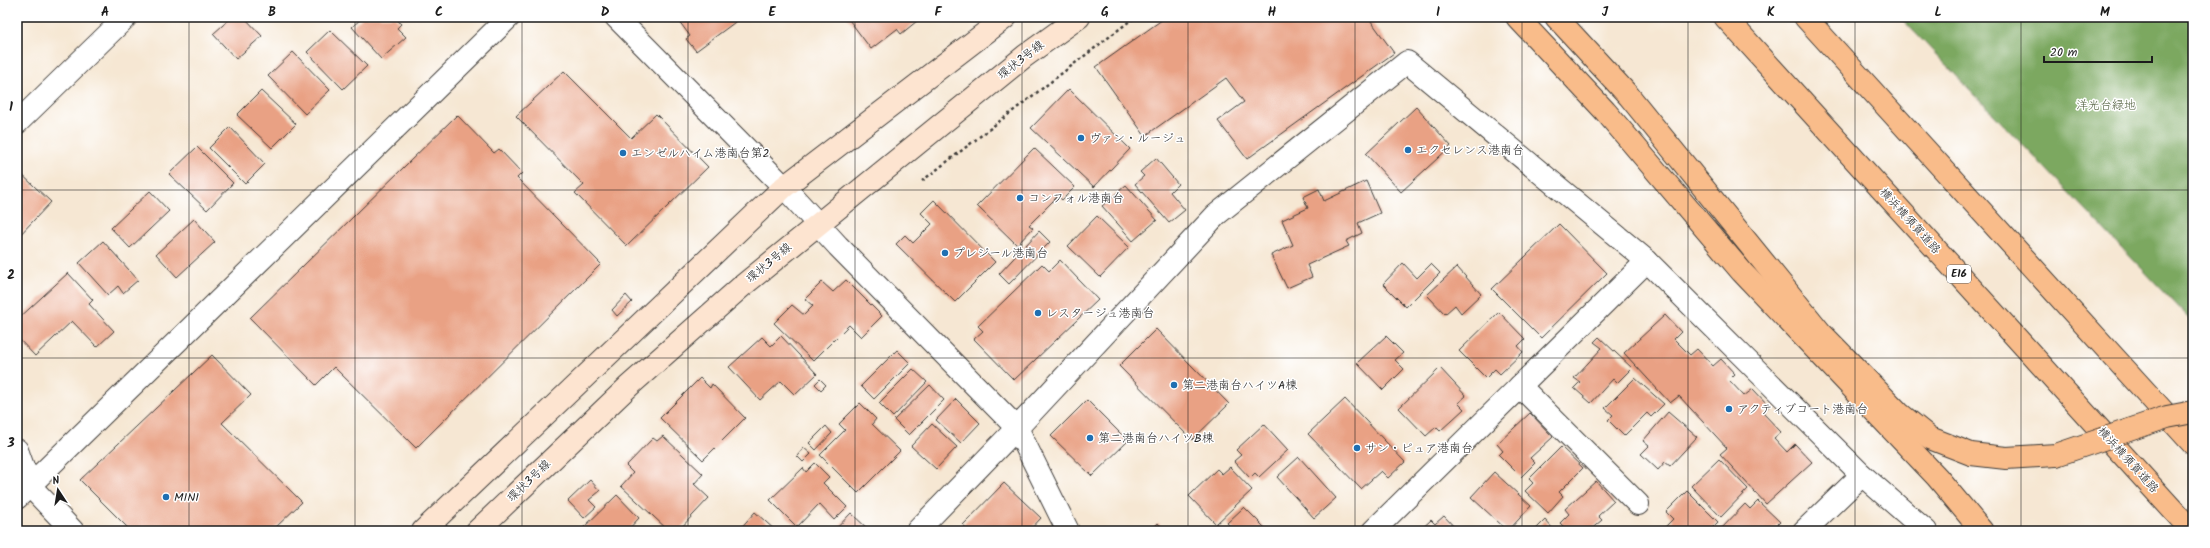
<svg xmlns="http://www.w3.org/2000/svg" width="2210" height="548" font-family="Kalam,'Klee One',sans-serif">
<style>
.forest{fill:#7ca860;stroke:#4c623e}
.building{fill:#e9a184}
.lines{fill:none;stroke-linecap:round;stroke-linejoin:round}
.street-casing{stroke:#3d3a37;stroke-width:24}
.secondary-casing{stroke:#3d3a37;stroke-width:24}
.highway-casing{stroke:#3d3a37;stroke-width:24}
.path{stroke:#3d3a37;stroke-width:2.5;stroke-dasharray:3 3;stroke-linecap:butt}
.street{stroke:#fff;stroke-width:22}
.secondary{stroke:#fde4d0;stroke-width:22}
.highway{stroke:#f9bc8a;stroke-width:22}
.highway-bridge-casing{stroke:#3d3a37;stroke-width:24;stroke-linecap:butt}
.highway-bridge{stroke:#f9bc8a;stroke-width:22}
.grid{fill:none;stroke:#1c1c1c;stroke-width:1;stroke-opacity:0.55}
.poi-dot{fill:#1f6fb2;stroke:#fff;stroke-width:1.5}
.labels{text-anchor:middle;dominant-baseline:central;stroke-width:3;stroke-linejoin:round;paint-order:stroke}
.shield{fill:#fff;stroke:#606060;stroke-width:1}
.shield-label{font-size:11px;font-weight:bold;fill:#1c1c1c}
.street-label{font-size:12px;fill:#1c1c1c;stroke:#fff}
.park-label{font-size:12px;fill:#4f5e3c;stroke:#fff}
.poi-label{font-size:12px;fill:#1c1c1c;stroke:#fff;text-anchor:start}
.neatline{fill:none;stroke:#1c1c1c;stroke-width:1.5}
.grid-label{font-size:13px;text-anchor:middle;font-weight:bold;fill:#1c1c1c}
</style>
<rect width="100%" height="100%" fill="#fff"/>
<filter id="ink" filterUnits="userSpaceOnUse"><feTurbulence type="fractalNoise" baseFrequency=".025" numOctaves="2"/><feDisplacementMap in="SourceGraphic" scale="8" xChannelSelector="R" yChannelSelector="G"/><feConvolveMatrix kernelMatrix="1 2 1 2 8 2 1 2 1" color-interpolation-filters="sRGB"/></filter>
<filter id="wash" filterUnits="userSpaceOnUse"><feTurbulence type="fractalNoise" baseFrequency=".012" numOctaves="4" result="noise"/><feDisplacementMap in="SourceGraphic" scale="16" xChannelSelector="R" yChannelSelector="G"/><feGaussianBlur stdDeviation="0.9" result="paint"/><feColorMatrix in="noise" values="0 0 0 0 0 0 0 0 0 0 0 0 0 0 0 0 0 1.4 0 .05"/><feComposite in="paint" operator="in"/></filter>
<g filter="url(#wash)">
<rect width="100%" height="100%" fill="#f6e7d3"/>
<polygon class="forest" points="1900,17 2193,17 2193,322"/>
<g id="blocks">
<g class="building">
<polygon points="232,17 244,17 262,36 236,59 213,34"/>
<polygon points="363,17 395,17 401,24 397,28 406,37 381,59 352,27"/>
<polygon points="676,17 742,17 696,51 686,39 690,36"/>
<polygon points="847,17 914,17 917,21 901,34 897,29 871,49"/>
<polygon points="1166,17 1368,17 1394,53 1247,159 1218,121 1244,102 1226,78 1145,136 1096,67"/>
<polygon points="330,30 367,66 343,89 307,52"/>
<polygon points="293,52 330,90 305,114 268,76"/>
<polygon points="564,71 631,138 656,114 708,167 627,246 575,193 584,185 516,116"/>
<polygon points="1069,89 1130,149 1094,187 1031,128"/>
<polygon points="261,91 296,124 272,148 237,115"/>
<polygon points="1416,107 1451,146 1401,192 1366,154"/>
<polygon points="457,115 494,153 499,149 522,173 517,178 601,264 416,448 334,367 316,385 250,318"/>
<polygon points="230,127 265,164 245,184 209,148"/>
<polygon points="197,147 233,183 207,210 169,174"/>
<polygon points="1034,148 1075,187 1062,200 1058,196 1029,225 1033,228 1017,245 977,206"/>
<polygon points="1156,158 1178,184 1170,192 1185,210 1169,223 1135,184 1144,176 1140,172"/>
<polygon points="17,170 51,202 17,238"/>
<polygon points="1366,181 1380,213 1358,223 1362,233 1346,241 1349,246 1307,265 1312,277 1287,288 1271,255 1293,245 1282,220 1308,208 1303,197 1319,189 1324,201"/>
<polygon points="1126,185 1157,220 1133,241 1102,206"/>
<polygon points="150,191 169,211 130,248 111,228"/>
<polygon points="934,200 995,262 955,302 896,244 905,235 913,243 932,224 921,213"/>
<polygon points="1097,216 1129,247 1100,277 1068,246"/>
<polygon points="194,219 215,242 177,277 156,254"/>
<polygon points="1559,224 1607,273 1541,338 1492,289"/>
<polygon points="1039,231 1050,242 1009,284 999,274"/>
<polygon points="103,241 138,280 123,293 118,286 108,295 79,263"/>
<polygon points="1060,260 1098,300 1014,380 974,339 983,331 978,326 1042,264 1049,271"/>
<polygon points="1403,263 1417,278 1431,264 1440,273 1406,307 1383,284"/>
<polygon points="1457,267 1481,294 1461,313 1455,305 1445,314 1427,295"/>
<polygon points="68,273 93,300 89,304 114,331 97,347 72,321 35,356 17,337 17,320"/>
<polygon points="846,280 882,316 861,337 849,325 813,361 774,323 792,305 804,315 813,306 805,299 822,282 833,292"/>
<polygon points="626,295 632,302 617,316 612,310"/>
<polygon points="1499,312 1525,339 1518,346 1523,352 1500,374 1495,369 1486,378 1459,351"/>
<polygon points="1665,315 1681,332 1674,339 1690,355 1697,349 1713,366 1721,359 1735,374 1729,380 1744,396 1753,389 1769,406 1763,413 1781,432 1774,438 1787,452 1795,444 1812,462 1766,504 1720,454 1727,448 1679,396 1670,403 1624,353"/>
<polygon points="1156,329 1229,404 1192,440 1119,366"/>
<polygon points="781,336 817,374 795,395 781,381 760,400 729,367 762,337 771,346"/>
<polygon points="1386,336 1403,353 1395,360 1404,369 1383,390 1357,363"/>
<polygon points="1599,337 1632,368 1617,383 1613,379 1591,403 1574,388 1580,382 1574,378 1602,348 1594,342"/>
<polygon points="897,350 910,363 874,399 861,386"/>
<polygon points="212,355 251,395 222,423 302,502 272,531 131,531 80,480"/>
<polygon points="1440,368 1466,396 1458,403 1464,409 1440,431 1436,427 1426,436 1399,408"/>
<polygon points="913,369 927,382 893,417 879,403"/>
<polygon points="700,378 710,388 712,384 745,418 703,460 660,418"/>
<polygon points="1635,378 1664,404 1651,417 1647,413 1624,436 1608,420 1613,415 1605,408"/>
<polygon points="820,379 826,385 821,390 815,384"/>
<polygon points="930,385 944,400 909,435 894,420"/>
<polygon points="956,399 980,423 961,443 936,420"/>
<polygon points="1345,399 1405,462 1388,478 1381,471 1361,489 1308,434"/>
<polygon points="1087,400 1128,441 1092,476 1051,436"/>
<polygon points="860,403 876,419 872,424 900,451 858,493 820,455 845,430 839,424"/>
<polygon points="1668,412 1697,437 1670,466 1665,462 1658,470 1641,454 1649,446 1643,441"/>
<polygon points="1530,413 1553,437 1530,458 1535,463 1521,477 1499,455 1503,451 1497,444"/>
<polygon points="932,424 957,447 936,469 911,446"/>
<polygon points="1264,424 1288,450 1259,477 1255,473 1250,478 1234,461 1241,455 1236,450"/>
<polygon points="826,426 832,433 816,450 809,443"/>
<polygon points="663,436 703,474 694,484 709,498 678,531 669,531 621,486 633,473 626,466 653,438 657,441"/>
<polygon points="1561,447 1583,468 1559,492 1563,496 1548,513 1525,491 1533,483 1529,479"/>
<polygon points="804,448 811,454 803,462 797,456"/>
<polygon points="1299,457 1336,498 1314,518 1277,477"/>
<polygon points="1719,459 1748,489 1721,517 1691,486"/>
<polygon points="815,463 829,477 823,483 847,507 834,520 819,504 797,527 770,500 803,468 806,472"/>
<polygon points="1230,467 1252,490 1216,524 1189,496 1217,469 1222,474"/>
<polygon points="1494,472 1531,506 1508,531 1471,497"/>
<polygon points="590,480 600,491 589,500 596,507 584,518 568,501"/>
<polygon points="1596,481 1614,501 1598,516 1602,520 1589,531 1568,531 1560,523 1569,514 1565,509"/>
<polygon points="1004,483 1041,518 1029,531 1024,529 1022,531 970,531 963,525"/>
<polygon points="1687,491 1718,522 1709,531 1670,531 1665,527 1673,519 1666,512"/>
<polygon points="617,495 639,518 627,531 580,531"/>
<polygon points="1758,501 1780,522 1771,531 1720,530 1745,504 1750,509"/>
<polygon points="1244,507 1268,531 1233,531 1234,530 1227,523"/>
<polygon points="755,512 776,531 738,531"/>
<polygon points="851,513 870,531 834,531"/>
<polygon points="1444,516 1458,531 1419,531 1431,520 1435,524"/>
<polygon points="1545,520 1555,531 1534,531"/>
<polygon points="1158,523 1165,531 1150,531"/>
</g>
</g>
</g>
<g filter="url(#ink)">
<use href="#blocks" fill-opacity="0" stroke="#3d3a37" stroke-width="1"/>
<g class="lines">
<g class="street-casing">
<g id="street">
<polyline points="616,17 784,187 838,246 1017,428 1068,531"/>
<polyline points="17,123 126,17"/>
<polyline points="1520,386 1638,504"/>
<polyline points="17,450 30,486 73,531"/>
<polyline points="17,498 509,17"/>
<polyline points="917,531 1017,428 1216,215 1407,62 1647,261 1862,475 1926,531"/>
<polyline points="1373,531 1647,261"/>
<polyline points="1804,531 1862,475"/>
</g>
</g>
<g class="secondary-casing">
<g id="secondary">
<polyline points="423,531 784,187 1006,17"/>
<polyline points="477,531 629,386 741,287 1025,56 1079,17"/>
</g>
</g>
<g class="highway-casing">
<g id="highway">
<polyline points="1517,17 1605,111 1742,272 1937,477 1982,531"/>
<polyline points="1556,17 1629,96 1821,333 1899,413 1930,438 1971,454 2006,458 2056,455"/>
<polyline points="1725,17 2192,531"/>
<polyline points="1805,17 2193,444"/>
</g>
</g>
<polyline class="path" points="922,181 1135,17"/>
<use href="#street" class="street"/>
<use href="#secondary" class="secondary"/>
<use href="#highway" class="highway"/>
<g class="highway-bridge-casing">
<polyline id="highway-bridge" points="2056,455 2167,417 2193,412"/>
</g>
<use href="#highway-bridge" class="highway-bridge"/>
</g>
</g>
<path class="grid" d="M 189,17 L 189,531M 355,17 L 355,531M 522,17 L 522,531M 688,17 L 688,531M 855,17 L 855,531M 1022,17 L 1022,531M 1188,17 L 1188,531M 1355,17 L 1355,531M 1522,17 L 1522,531M 1688,17 L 1688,531M 1855,17 L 1855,531M 2021,17 L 2021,531M 17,190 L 2193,190M 17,358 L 2193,358"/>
<g class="poi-dot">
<circle cx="1081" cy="138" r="4"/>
<circle cx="1408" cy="150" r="4"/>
<circle cx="623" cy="153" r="4"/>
<circle cx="1020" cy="198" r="4"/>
<circle cx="945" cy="253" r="4"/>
<circle cx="1038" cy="313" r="4"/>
<circle cx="1174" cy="385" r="4"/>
<circle cx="1729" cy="409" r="4"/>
<circle cx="1090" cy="438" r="4"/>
<circle cx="1357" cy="448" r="4"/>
<circle cx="166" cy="497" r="4"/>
</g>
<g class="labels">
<rect class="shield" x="1947" y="265" width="24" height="18" rx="3"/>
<g class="shield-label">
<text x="1959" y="274">E16</text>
</g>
<g class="street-label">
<text transform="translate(1021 60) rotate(-38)">環状3号線</text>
<text transform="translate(1910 221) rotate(48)">横浜横須賀道路</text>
<text transform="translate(769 263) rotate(-40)">環状3号線</text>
<text transform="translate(2128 460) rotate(48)">横浜横須賀道路</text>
<text transform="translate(529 481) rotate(-44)">環状3号線</text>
</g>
<g class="park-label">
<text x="2106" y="105">洋光台緑地</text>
</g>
<g class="poi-label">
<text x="1089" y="138">ヴァン・ルージュ</text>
<text x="1416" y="150">エクセレンス港南台</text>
<text x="631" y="153">エンゼルハイム港南台第2</text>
<text x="1028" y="198">コンフォル港南台</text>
<text x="953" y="253">プレジール港南台</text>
<text x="1046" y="313">レスタージュ港南台</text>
<text x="1182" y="385">第二港南台ハイツA棟</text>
<text x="1737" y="409">アクティブコート港南台</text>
<text x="1098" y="438">第二港南台ハイツB棟</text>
<text x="1365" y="448">サン・ピュア港南台</text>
<text x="174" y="497">MINI</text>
</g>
</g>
<rect width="2210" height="548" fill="none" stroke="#fff" stroke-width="44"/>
<g transform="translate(58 490) rotate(348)" stroke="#ffffff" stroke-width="3" paint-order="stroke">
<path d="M0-3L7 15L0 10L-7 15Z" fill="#1c1c1c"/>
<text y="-6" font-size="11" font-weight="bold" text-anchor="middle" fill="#1c1c1c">N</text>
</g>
<path d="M2044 56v6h108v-6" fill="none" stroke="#1c1c1c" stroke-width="2"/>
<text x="2050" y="56" font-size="12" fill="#1c1c1c" stroke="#ffffff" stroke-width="3" paint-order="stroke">20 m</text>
<rect x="22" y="22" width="2166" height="504" class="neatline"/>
<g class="grid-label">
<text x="105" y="16">A</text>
<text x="272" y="16">B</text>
<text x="439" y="16">C</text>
<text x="605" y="16">D</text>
<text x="772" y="16">E</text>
<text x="938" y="16">F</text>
<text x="1105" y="16">G</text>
<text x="1272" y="16">H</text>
<text x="1438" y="16">I</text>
<text x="1605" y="16">J</text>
<text x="1771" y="16">K</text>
<text x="1938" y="16">L</text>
<text x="2105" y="16">M</text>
<text x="11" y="111">1</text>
<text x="11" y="279">2</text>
<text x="11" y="447">3</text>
</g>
</svg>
